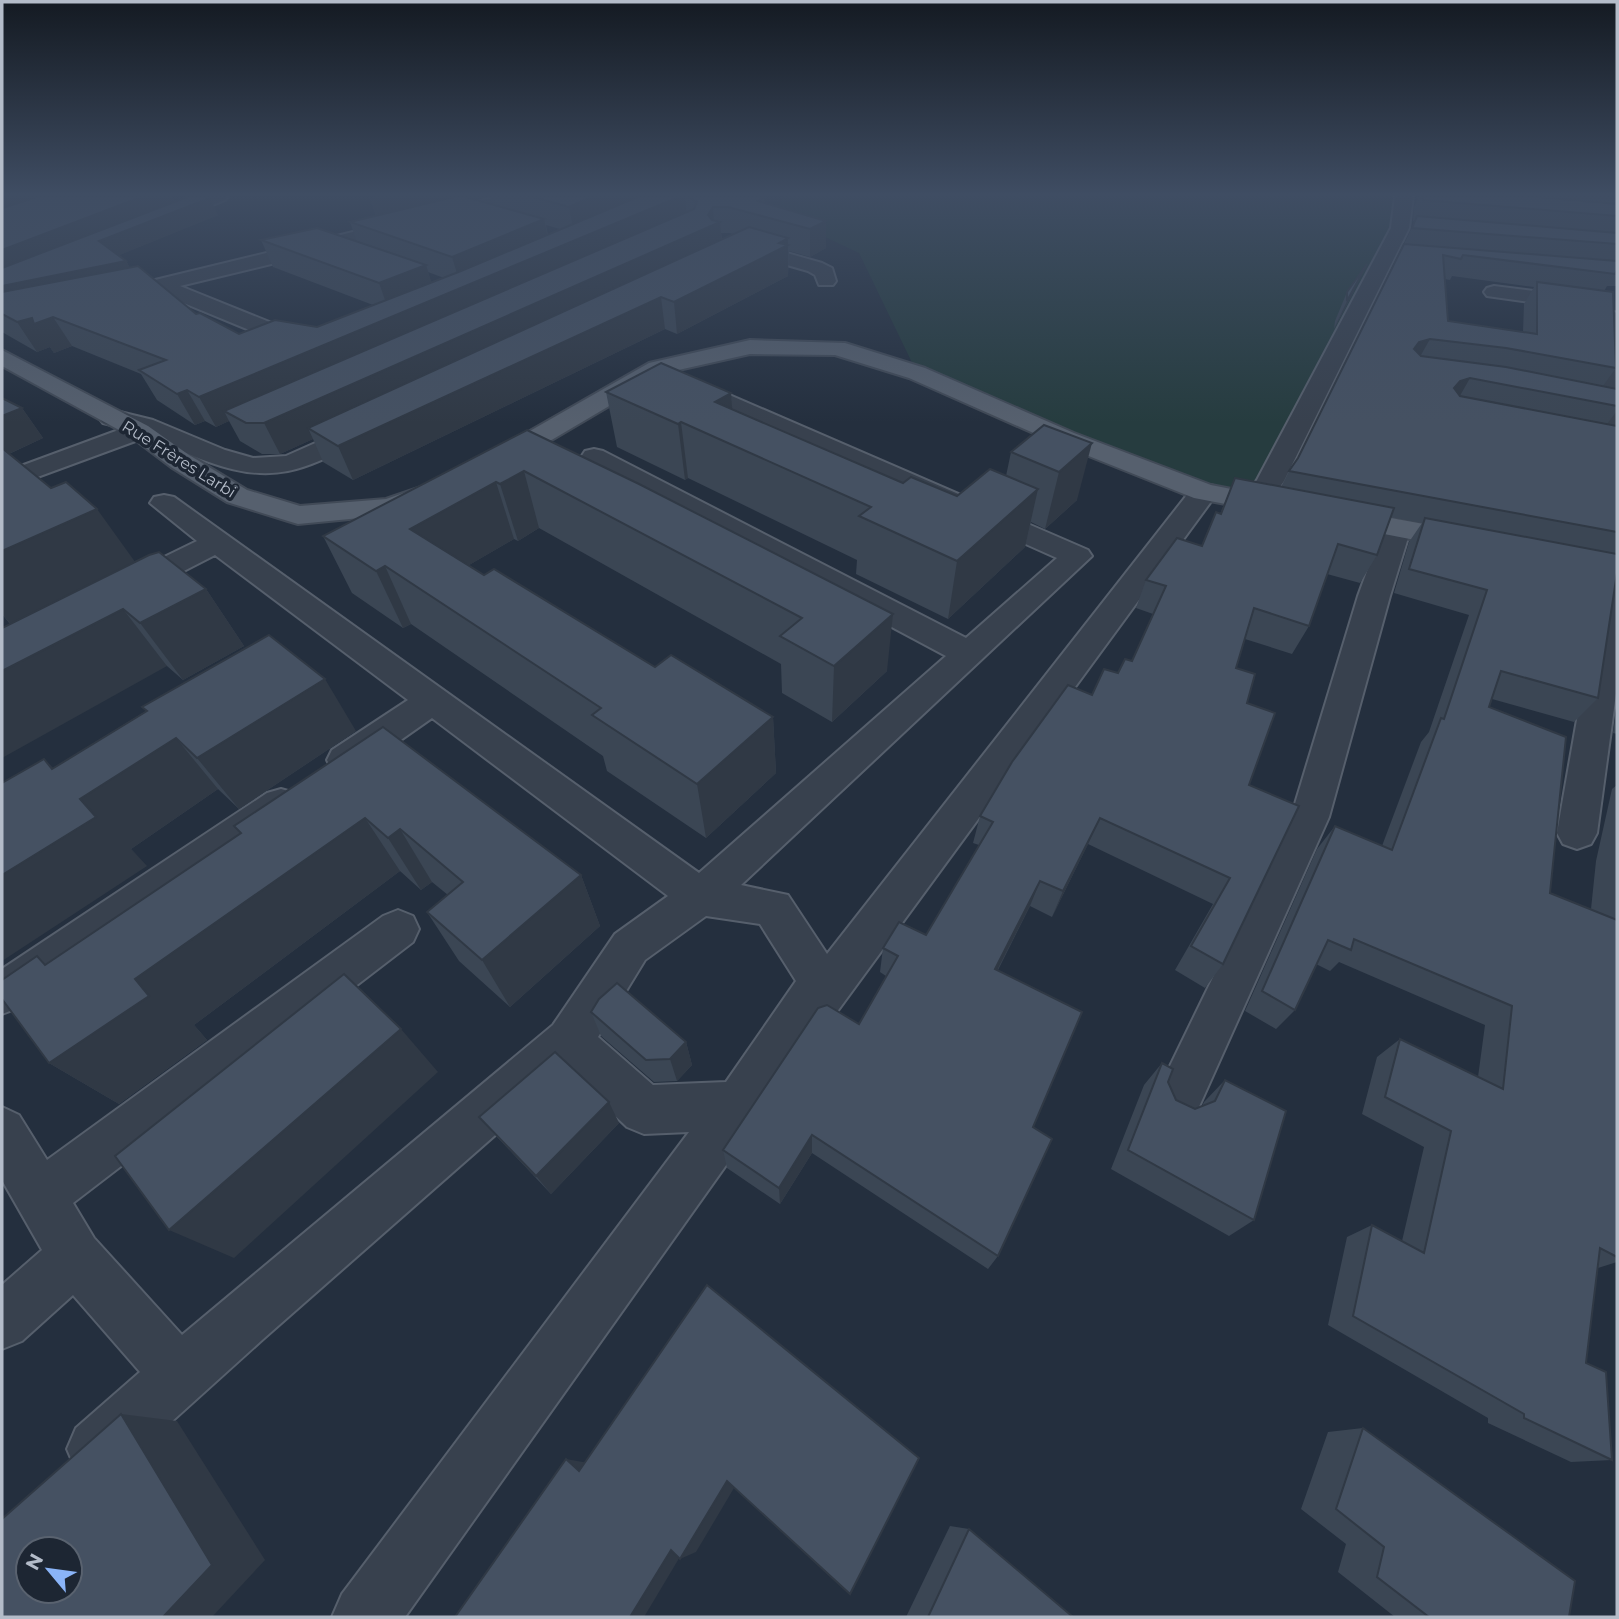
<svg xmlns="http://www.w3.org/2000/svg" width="1619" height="1619" font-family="Montserrat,sans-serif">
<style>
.green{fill:#263c3f}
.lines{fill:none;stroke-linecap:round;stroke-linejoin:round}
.minor-casing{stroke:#565f6c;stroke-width:4}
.major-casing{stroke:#414a57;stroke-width:4}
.minor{fill:#38414e;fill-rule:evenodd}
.major{fill:#56606e;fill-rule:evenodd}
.wall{fill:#3b4654;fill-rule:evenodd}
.shaded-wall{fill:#303945}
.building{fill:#455162;stroke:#303945;stroke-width:2;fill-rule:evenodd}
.labels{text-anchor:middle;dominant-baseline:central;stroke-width:7;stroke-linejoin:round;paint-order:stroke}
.far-street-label{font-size:16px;fill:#b4bcc9;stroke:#1d2633}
</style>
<rect width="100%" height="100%" fill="#242f3e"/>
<polygon class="green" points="783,196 1412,196 1400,228 1255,502 1204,492 917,373 859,253 776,214"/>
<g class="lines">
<g class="minor-casing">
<g id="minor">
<polygon points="204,196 228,196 225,200 169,223 155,223 153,219 155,215"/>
<polygon points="501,196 529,196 526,200 474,215 180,286 314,340 317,345 314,350 298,350 157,292 144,291 141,287 151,281"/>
<polygon points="1395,196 1413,196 1409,228 1284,481 1265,508 1255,510 1245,508 1241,502 1257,480 1391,228"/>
<polygon points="738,239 822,263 832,268 836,281 833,285 819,285 815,275 808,271 731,249 728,245 731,241"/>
<polygon points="1494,286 1581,297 1589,298 1592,303 1589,308 1581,309 1487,296 1484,292 1487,288"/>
<polygon points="1611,311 1617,313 1617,436 1608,433 1604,428 1600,318 1603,313"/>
<path d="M 711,387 L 1088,550 L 1092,556 L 741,885 L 788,895 L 827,954 L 1194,486 L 1204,484 L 1214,486 L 1218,492 L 828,1024 L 816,1028 L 756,1123 L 405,1617 L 332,1617 L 342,1594 L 689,1132 L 644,1134 L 627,1127 L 568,1071 L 262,1340 L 118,1470 L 97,1479 L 76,1470 L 67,1449 L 76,1428 L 140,1372 L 73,1295 L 22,1341 L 2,1349 L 2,1285 L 42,1250 L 2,1180 L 2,1107 L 19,1115 L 47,1160 L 383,916 L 398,910 L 413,916 L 419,929 L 413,942 L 73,1203 L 94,1238 L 182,1335 L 553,1025 L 615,934 L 668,896 L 432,718 L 358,770 L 345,774 L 332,770 L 327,760 L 332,750 L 408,700 L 215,555 L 137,595 L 126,598 L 115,595 L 111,588 L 115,581 L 197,541 L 150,503 L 154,497 L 164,495 L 174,497 L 699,873 L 946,656 L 585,463 L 581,457 L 585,451 L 594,449 L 603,451 L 966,638 L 1057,558 L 702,399 L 699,394 L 702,389 ZM 706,916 L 760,924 L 796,981 L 726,1082 L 653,1085 L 598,1037 L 645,960 Z"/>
<path d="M 112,410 L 153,420 L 225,450 L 253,458 L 286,456 L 365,421 L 374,424 L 378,429 L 374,434 C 312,465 280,488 209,462 C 188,455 169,444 149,436 L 2,490 L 2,473 L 124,428 L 103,423 L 99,418 L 103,413 Z"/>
<polygon points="1397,519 1407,522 1411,528 1390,596 1329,817 1193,1120 1176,1127 1159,1120 1152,1103 1291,817 1358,596 1383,528 1387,522"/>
<polygon points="1617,568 1617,686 1597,833 1591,844 1577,849 1563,844 1557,833 1602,578 1606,571"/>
<polygon points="281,789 295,793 300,804 295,815 18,1008 2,1014 2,969 267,793"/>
</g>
</g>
<g class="major-casing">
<g id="major">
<polygon points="750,340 845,343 925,368 1074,433 1211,485 1288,500 1292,506 1288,512 1278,514 1194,498 1056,443 909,378 835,355 750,354 665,373 504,468 495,470 486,468 482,462 486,456 649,363"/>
<polygon points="2,350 148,426 189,455 247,490 300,506 386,499 424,486 434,488 438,494 434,500 391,515 298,524 288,521 227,502 171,467 130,436 2,366"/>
<polygon points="1337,508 1467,532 1477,535 1482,541 1477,547 1467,550 1327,523 1323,517 1327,511"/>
</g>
</g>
<use href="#minor" class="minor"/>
<use href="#major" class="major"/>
</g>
<g class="wall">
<path d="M 2,196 L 172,196 L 175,202 L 218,215 L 119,255 L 126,261 L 130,268 L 196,314 L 239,334 L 317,327 L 373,305 L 273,267 L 261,240 L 357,242 L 350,222 L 376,216 L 370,198 L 491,196 L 476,200 L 495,205 L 493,196 L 756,196 L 764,198 L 765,203 L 826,221 L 826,248 L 810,257 L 789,251 L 788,276 L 677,334 L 665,329 L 353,480 L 323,462 L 313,439 L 280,454 L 262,454 L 240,441 L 229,421 L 216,427 L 205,421 L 195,425 L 157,400 L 141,374 L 72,346 L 54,353 L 50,347 L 37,352 L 2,332 ZM 546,225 L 560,229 L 548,235 ZM 721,233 L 730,233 L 733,234 L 722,239 ZM 428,272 L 444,278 L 431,283 Z"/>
<path d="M 1419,196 L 1617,196 L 1617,286 L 1607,286 L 1604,291 L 1616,368 L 1603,386 L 1617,389 L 1617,411 L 1607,424 L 1617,426 L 1617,573 L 1598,698 L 1574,722 L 1492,699 L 1489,707 L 1550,893 L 1591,909 L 1596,861 L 1612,789 L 1617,785 L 1617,1262 L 1598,1268 L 1586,1363 L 1612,1460 L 1571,1462 L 1488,1423 L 1488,1418 L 1328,1325 L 1347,1237 L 1372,1225 L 1402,1241 L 1424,1147 L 1362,1114 L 1377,1057 L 1400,1039 L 1478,1077 L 1485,1025 L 1339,962 L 1330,971 L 1316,964 L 1295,1010 L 1276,1029 L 1245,1011 L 1317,849 L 1335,826 L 1382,846 L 1421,742 L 1429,732 L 1469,615 L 1394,593 L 1409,542 L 1422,523 L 1391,517 L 1377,555 L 1360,583 L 1327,574 L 1309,626 L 1292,654 L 1245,639 L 1236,668 L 1247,703 L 1249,785 L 1223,964 L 1205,988 L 1175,970 L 1213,904 L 1088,844 L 1052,917 L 1030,906 L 998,970 L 1033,1127 L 998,1256 L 988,1269 L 812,1153 L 780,1204 L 727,1168 L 723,1150 L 859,1024 L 886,976 L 880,972 L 883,948 L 926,935 L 979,845 L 973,843 L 980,816 L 1092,695 L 1132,661 L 1153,614 L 1136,608 L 1146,580 L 1202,546 L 1220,514 L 1235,478 L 1281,487 L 1289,471 L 1298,458 L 1404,244 L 1415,221 L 1413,221 L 1414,207 ZM 1452,276 L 1534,287 L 1524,304 L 1523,332 L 1448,321 L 1445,279 L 1450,280 Z"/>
<polygon points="1354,291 1334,329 1335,321 1347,292"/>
<polygon points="606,392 731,393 732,409 903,483 957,496 1006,476 1011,452 1044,425 1077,500 1045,529 1031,522 1025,547 948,619 856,574 857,560 688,478 685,480 617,447"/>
<polygon points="2,398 22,408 43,438 9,454 135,562 206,589 244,646 183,680 167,666 10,624 2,614"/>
<polygon points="527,430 887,671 832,722 782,693 781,664 539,528 518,541 514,539 469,565 484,575 655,667 773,717 776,773 706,838 607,771 603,756 411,624 403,628 352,593 323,536"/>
<polygon points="1617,704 1617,734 1613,733"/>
<polygon points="142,707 356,731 239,809 218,789 131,849 147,866 53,768 146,711"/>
<polygon points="383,727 581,875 600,926 510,1007 459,961 427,912 448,895 432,882 421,890 400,871 194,1025 207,1040 119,1104 49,1063 47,963 240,834 234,826"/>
<polygon points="591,1012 686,1042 692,1065 677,1081 654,1082 601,1036"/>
<polygon points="1162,1063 1168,1082 1176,1100 1195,1109 1202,1106 1204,1102 1225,1080 1254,1220 1229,1236 1111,1169 1144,1085"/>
<polygon points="479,1117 619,1123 551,1194 497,1137"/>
<polygon points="1363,1428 1569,1617 1395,1617 1338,1572 1346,1544 1301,1509 1328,1432"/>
<polygon points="950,1526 969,1529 1073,1617 906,1617"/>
</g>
<g class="shaded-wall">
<polygon points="2,196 50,196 2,212"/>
<polygon points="144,196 172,196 176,204 2,273 2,250"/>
<polygon points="377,196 491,196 379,224 370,198"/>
<polygon points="593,196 640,196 574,233 569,207"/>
<polygon points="681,196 685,196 687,221 224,411 229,421 216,427 199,397"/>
<polygon points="210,198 218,215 110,259 99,241"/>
<polygon points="713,207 714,224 720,222 722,249 308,428 313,439 280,454 264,423 708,215"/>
<polygon points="544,219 549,244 460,283 452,257"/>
<polygon points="826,221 826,248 810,257 810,229"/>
<polygon points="788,238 788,276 677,334 674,302"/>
<polygon points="126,261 136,279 2,302 2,286"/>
<polygon points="1367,264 1354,291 1334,329 1347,301"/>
<polygon points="426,265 435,293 389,311 379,283"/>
<polygon points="661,297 665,329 353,480 338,446"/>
<polygon points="53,317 72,346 54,353 50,347 37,352 17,322 32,318"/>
<polygon points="1430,339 1417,362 1414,349 1419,342"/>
<polygon points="1470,378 1457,401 1454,388 1460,381"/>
<polygon points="187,390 205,421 195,425 177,394"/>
<polygon points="731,393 735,446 715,402"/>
<polygon points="22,408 43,438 2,457 2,416"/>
<polygon points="681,422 688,478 685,480 678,424"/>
<polygon points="1092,443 1077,500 1045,529 1059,472"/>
<polygon points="524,471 539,528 518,541 500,484"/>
<polygon points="496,482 514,539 433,586 410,529"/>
<polygon points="1038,489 1025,547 948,619 957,561"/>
<polygon points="97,509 138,566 13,627 2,614 2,551"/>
<polygon points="385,566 411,624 403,628 376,571"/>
<polygon points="206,589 244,646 183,680 140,623"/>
<polygon points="123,609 167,666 2,758 2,671"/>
<polygon points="893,614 887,671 832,722 834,666"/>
<polygon points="325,679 356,731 239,809 197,758"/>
<polygon points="773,717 776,773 706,838 697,784"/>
<polygon points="176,738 218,789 131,849 147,866 2,961 2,875 44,759 83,797"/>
<polygon points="365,818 400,871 194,1025 207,1040 119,1104 49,1063 135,979"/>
<polygon points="1100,818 1088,844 1052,917 1063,891"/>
<polygon points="400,829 432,882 421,890 388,838"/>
<polygon points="581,875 600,926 510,1007 482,960"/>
<polygon points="1040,881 1030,906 986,992 995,969"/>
<polygon points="401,1029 438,1072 234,1258 169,1230"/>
<polygon points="686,1042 692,1065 677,1081 670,1059"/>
<polygon points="609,1102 619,1123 551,1194 536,1176"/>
<polygon points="812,1135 812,1153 780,1204 779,1188"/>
<polygon points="121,1414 177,1421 265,1560 212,1617 163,1617"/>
<polygon points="566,1459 594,1464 579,1471"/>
<polygon points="727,1481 737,1483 696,1552 680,1559"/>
<polygon points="687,1545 644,1617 630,1617 671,1550"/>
</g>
<g class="building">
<polygon points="40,196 144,196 2,250 2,208"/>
<polygon points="190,196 203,196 210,198 99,241 126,261 2,286 2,268"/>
<polygon points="458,196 462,196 544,219 452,257 350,222"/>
<polygon points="530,196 593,196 569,207"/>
<polygon points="640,196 681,196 199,397 187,390 177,394 139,370 166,360 53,317 34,324 32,318 17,322 2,314 2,292 138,266 196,314 200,313 239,334 275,320 317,327 461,271"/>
<polygon points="687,196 756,196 764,198 758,201 826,221 810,229 728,207 713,207 708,215 712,220 720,222 264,423 246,423 224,411 694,209 697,202"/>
<polygon points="1423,196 1527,196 1617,204 1617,216 1423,200"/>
<polygon points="1417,216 1617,233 1617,244 1412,228"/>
<polygon points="749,227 788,238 779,243 788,245 674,302 661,297 338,446 308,428"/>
<polygon points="317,228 426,265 379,283 261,240"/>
<polygon points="1404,244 1617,261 1617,270 1615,274 1463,255 1461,259 1443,255 1448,321 1537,334 1537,282 1613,292 1616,368 1506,348 1430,339 1419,342 1414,349 1421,356 1506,367 1617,389 1617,406 1470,378 1460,381 1454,388 1460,396 1617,426 1617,532 1289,471 1298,458"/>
<polygon points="1367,264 1347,301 1347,292"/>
<polygon points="661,363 731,393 715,402 903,483 911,477 957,496 990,469 1038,489 957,561 859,516 871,507 681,422 678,424 606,392"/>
<polygon points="2,398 22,408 2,416"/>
<polygon points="1044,425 1092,443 1059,472 1011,452"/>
<polygon points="527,430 639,484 893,614 834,666 780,636 802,618 524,471 500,484 496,482 410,529 484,575 494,569 655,667 671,655 773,717 697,784 592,715 601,708 385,566 376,571 323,536"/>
<polygon points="2,448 51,488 66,482 97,509 2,551"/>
<polygon points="1235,478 1394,508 1377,555 1338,544 1309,626 1254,608 1236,668 1255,674 1247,703 1275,713 1249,785 1299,806 1223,964 1191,946 1230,878 1100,818 1063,891 1040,881 995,969 1082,1012 1033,1127 1052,1139 998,1256 812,1135 779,1188 723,1150 818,1008 827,1005 859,1024 898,956 883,948 899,922 926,935 993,822 980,816 1012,762 1068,685 1092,695 1104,669 1118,673 1125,659 1132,661 1166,586 1146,580 1177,538 1202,546 1216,512 1221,514"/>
<polygon points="1425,518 1617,554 1617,573 1598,698 1501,671 1489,707 1566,737 1550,893 1617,920 1617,912 1617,1257 1600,1248 1586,1363 1606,1372 1612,1460 1524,1418 1524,1414 1353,1316 1372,1225 1424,1253 1451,1131 1385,1097 1400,1039 1503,1089 1512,1006 1354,939 1351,950 1328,940 1295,1010 1262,991 1335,826 1392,850 1441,718 1444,719 1487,590 1409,569"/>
<polygon points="159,552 206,589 140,623 123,609 2,671 2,628 149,555"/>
<polygon points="269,635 325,679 197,758 176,738 80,799 96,817 2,875 2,783 44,759 52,769 147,711 142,707"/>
<polygon points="383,727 581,875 482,960 427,912 463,882 400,829 388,838 365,818 135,979 149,996 49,1063 2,999 2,980 37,956 45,965 241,833 234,826"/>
<polygon points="344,974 401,1029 169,1230 115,1156"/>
<polygon points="617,983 686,1042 670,1059 646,1060 591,1012 599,999"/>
<polygon points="555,1052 609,1102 536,1176 479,1117"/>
<polygon points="1162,1063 1173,1069 1168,1082 1176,1100 1195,1109 1215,1101 1225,1080 1286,1111 1254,1220 1128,1150"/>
<polygon points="707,1285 919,1458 850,1594 727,1481 680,1559 671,1550 630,1617 455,1617 566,1459 579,1471"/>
<path d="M 121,1414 L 212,1565 L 163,1617 L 2,1617 L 2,1519 ZM 28,1549 L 70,1549 L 70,1591 L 28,1591 Z"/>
<polygon points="1363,1428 1575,1581 1569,1617 1429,1617 1377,1577 1384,1547 1336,1509"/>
<polygon points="969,1529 1073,1617 928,1617"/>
</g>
<linearGradient id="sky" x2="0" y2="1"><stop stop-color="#141a22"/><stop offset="0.46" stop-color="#3f4d63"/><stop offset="1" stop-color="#3f4d63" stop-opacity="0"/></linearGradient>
<rect width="1619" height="423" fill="url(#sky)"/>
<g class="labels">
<g class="far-street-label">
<text transform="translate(179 459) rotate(32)">Rue Frères Larbi</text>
</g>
</g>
<rect width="1619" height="1619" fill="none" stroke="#b4bcc9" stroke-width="7"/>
<g transform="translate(49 1570) rotate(299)"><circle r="33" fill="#1d2633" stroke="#59626f" stroke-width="2"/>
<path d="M0-5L12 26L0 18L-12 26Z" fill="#8ab4f8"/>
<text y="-10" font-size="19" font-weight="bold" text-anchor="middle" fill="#b4bcc9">N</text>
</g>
</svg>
